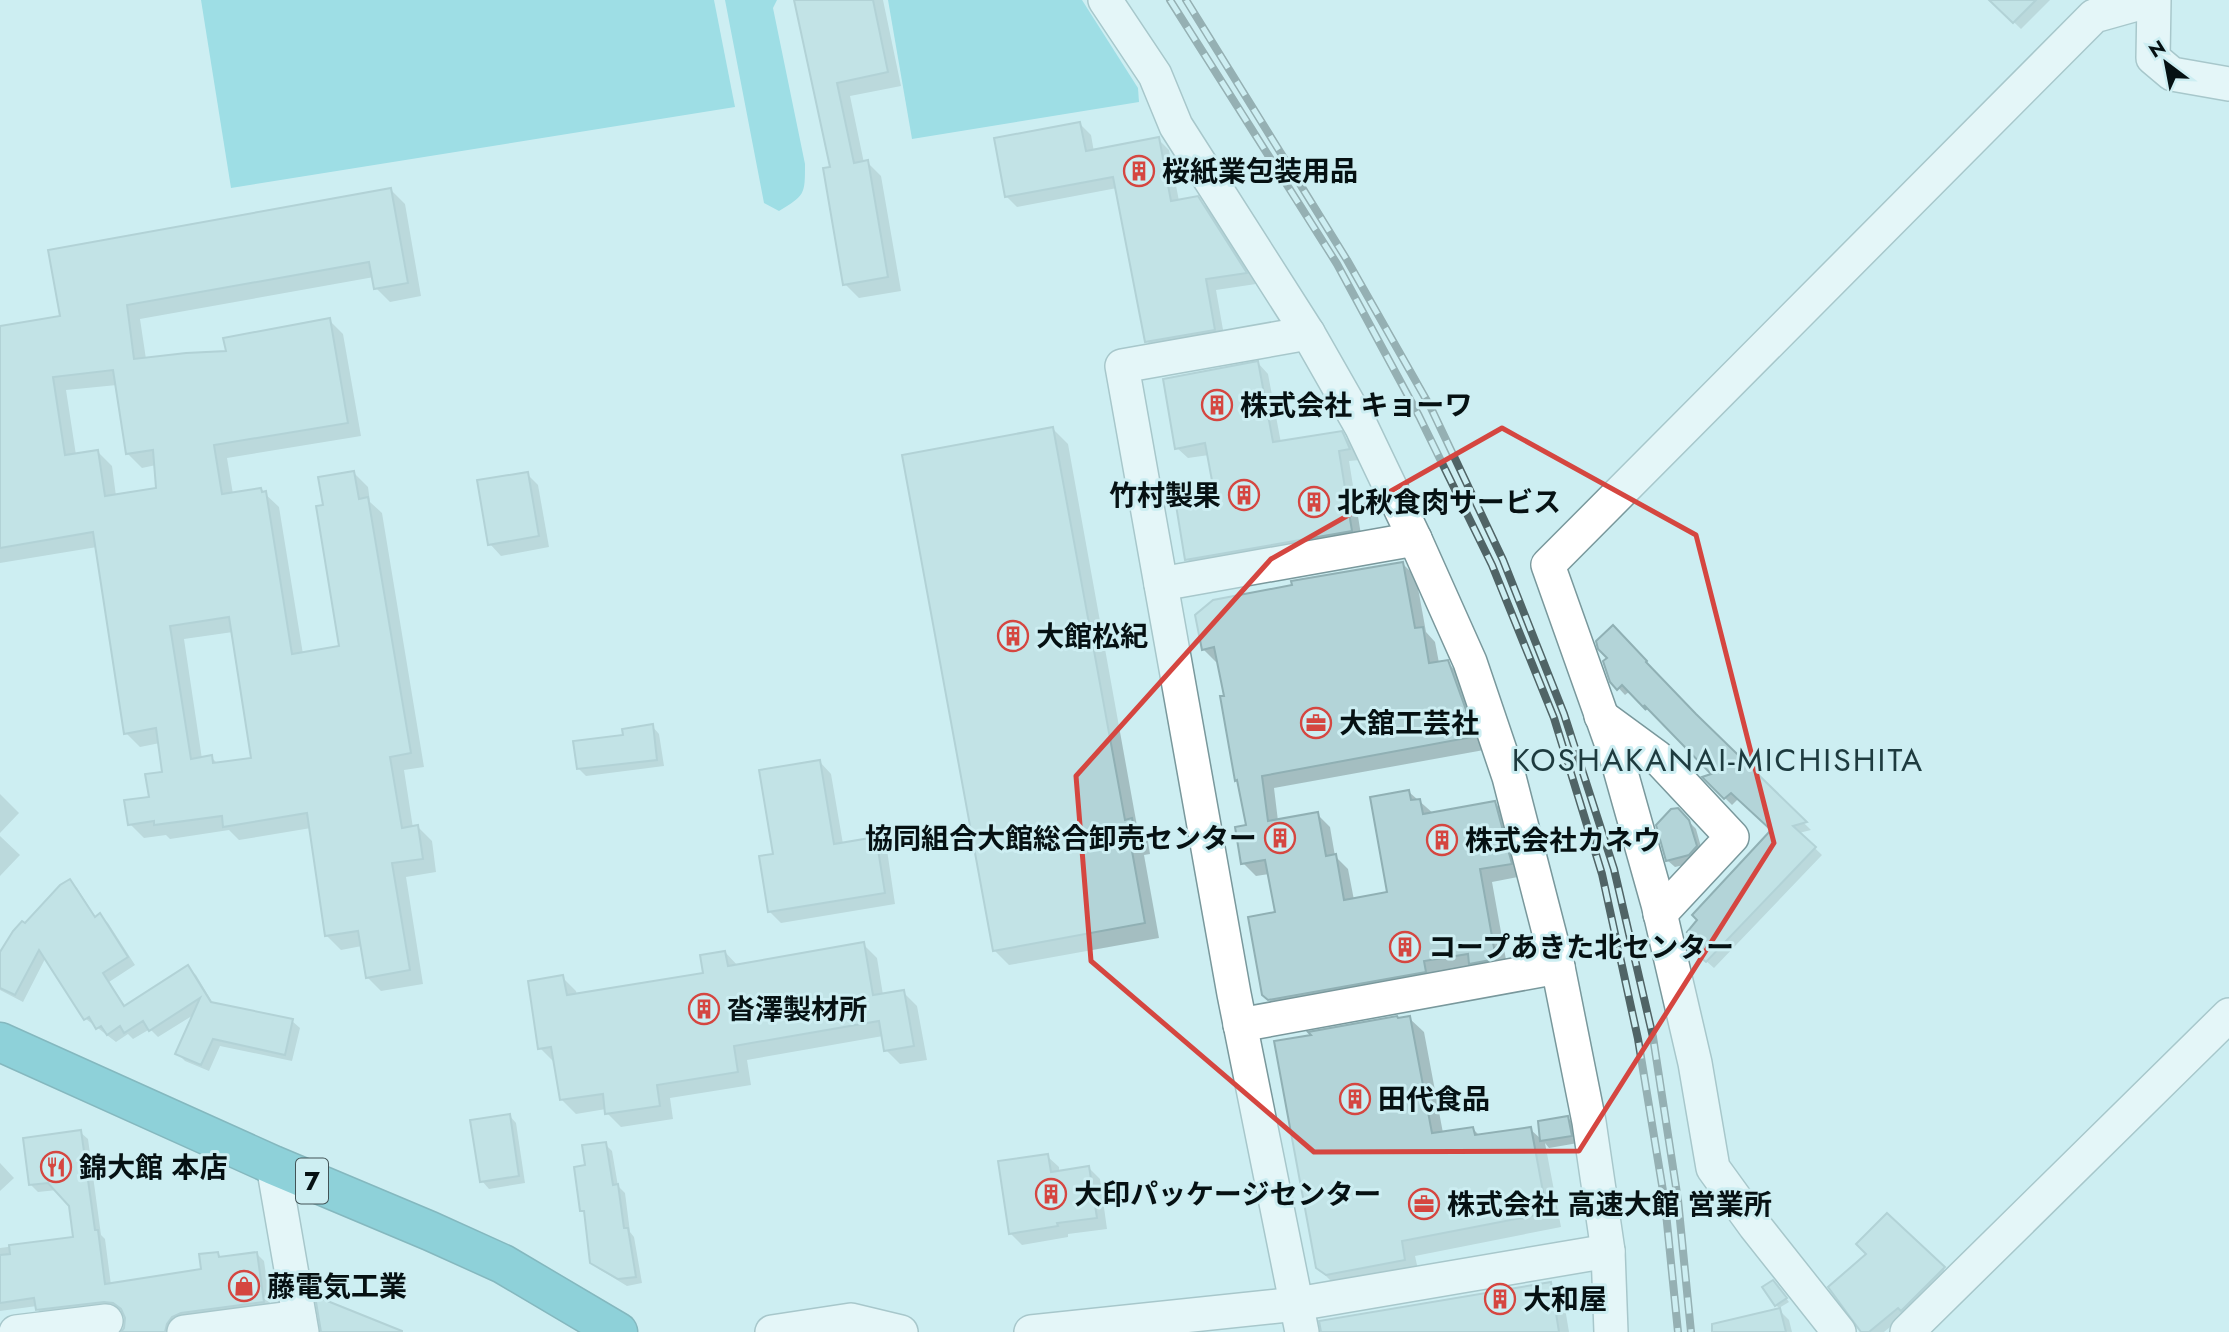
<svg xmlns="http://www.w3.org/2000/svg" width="2229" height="1332" font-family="Jost,'Noto Sans JP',sans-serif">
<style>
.green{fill:#64c9d6}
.shadow{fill:#0003;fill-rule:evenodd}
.building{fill:#b3d4d8;stroke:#90b0b4;stroke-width:2;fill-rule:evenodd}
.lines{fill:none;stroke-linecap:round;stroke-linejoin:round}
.minor-casing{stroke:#79989c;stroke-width:36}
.highway-casing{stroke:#2c7680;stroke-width:41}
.minor{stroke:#fff;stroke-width:33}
.highway{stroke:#41adba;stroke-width:38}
.rail-casing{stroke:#506466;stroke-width:8}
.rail{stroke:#cdeef2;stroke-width:5;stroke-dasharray:16;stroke-linecap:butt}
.marked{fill:none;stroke:#d54640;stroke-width:5;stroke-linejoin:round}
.labels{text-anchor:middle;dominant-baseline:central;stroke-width:6;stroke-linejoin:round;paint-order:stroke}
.shield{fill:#cdeef2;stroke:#425356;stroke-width:2}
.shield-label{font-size:26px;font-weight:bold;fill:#061113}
.poi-label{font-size:28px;font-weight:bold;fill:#061113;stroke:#cdeef2;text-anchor:start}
.quarter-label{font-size:32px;letter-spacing:2px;fill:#1e3b3f;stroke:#cdeef2}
</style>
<rect width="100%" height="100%" fill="#cdeef2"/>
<g class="green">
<polygon points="201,0 714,0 735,107 231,188"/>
<path d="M 725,0 L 777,0 L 773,8 L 805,164 C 805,195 805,195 779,211 L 764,203 Z"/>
<polygon points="888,0 1082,0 1138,88 1139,102 912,139"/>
</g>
<g class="shadow">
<polygon points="796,0 883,0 901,86 850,96 864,163 867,162 881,176 901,291 859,298 845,284 832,168"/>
<polygon points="1991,0 2050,0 2021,29"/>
<polygon points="1080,124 1091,135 1094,152 1158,139 1169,150 1179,201 1197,198 1209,209 1256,284 1216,290 1225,341 1158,353 1147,341 1117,188 1017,207 1006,196"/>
<path d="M 391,190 L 405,204 L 421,296 L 390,302 L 376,288 L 374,277 L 140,319 L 146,359 L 228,353 L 329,320 L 343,334 L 361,436 L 227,458 L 233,494 L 261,490 L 279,507 L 303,654 L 341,648 L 325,507 L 354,473 L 368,487 L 370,502 L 382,513 L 424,767 L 404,770 L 413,828 L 418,827 L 432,841 L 436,872 L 406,877 L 423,984 L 381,991 L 367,977 L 362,946 L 341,950 L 327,936 L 311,828 L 239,840 L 229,830 L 170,839 L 166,835 L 144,838 L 130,824 L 151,798 L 164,773 L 160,743 L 140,747 L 126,733 L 97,547 L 0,563 L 0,327 L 62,317 ZM 117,385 L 128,454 L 142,468 L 156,465 L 158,489 L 116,496 L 112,466 L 98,452 L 76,455 L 66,390 ZM 233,632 L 253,759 L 218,764 L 211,757 L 202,759 L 184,639 Z"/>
<polygon points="1258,363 1268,374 1281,443 1341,433 1352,444 1360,460 1349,461 1362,541 1197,570 1187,559 1215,488 1209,455 1188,458 1177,448"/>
<polygon points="1053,429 1068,444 1137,826 1147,835 1150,854 1144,855 1159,938 1009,965 994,950"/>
<polygon points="527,474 538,485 549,547 501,556 490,544"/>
<polygon points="1403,564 1416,577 1426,632 1435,642 1439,663 1447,662 1460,675 1484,750 1274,788 1278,821 1317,814 1330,827 1335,856 1348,869 1354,900 1389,893 1409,792 1434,814 1495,803 1508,816 1523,876 1492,882 1508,971 1277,1008 1264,994 1277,914 1269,874 1256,876 1243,863 1248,827 1226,697 1219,661 1216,662 1203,649"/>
<polygon points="1613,627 1699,720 1811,830 1799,833 1822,855 1714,968 1697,953 1773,830 1739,798 1732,805 1705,778 1714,775 1649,708 1650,712 1630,691 1625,695 1612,681 1610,659"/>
<polygon points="652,726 659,734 664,766 586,776 578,768 625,736"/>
<polygon points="820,762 831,774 843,844 875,839 887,850 895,904 781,923 769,911 775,855"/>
<polygon points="0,794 19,813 0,833"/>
<polygon points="1677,809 1696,829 1703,854 1697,862 1675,867 1667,860"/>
<polygon points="0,836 20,855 0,876"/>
<polygon points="70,881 77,888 96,918 100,916 108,923 135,965 109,982 126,1007 188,968 196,975 214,1005 292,1021 300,1028 292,1061 220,1046 209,1071 185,1061 177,1053 195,1014 158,1037 150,1029 133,1039 128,1034 116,1042 86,1019 46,957 23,1002 0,990 0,959 25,926"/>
<polygon points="863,944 877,958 883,995 903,992 917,1006 927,1060 900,1064 886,1050 883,1036 747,1060 751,1085 670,1098 673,1119 621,1127 607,1113 606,1109 576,1114 562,1100 554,1062 540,1048 562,977 576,991 577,995 705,974 725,952 738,966"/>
<polygon points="1409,1018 1424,1032 1443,1133 1473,1129 1480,1136 1530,1129 1542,1140 1568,1118 1575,1125 1578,1143 1549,1148 1545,1143 1561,1227 1415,1256 1419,1274 1332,1282 1317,1267 1399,1020"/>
<polygon points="509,1115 516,1123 525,1183 489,1189 482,1181"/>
<polygon points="80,1132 88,1139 101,1235 105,1239 111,1285 203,1271 218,1254 223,1259 257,1254 264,1261 271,1309 174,1332 123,1332 127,1318 122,1310 112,1309 45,1317 37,1309 37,1306 0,1311 0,1248 75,1238 71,1205 57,1190 38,1192 31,1185"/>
<polygon points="605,1144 612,1151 618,1186 625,1193 630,1232 634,1237 642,1283 627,1286 599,1269 592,1262 586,1214 582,1210 587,1167"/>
<polygon points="1047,1156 1059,1167 1059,1172 1089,1168 1100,1179 1107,1229 1068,1234 1068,1237 1022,1245 1011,1234"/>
<polygon points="0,1163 14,1178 0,1191"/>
<polygon points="1887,1215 1951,1276 1884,1332 1864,1332"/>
<polygon points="1550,1284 1563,1296 1569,1332 1337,1332"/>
<polygon points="1776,1285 1789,1302 1779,1308 1776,1305"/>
<polygon points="1779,1310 1789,1320 1792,1332 1741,1332"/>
</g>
<g class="building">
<polygon points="794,0 873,0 888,72 837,83 854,163 868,160 888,277 843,285 823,168 830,167"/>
<polygon points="1989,0 2036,0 2013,23"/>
<polygon points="1080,122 1086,151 1159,137 1171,201 1198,196 1247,273 1206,279 1215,330 1145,342 1113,177 1005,197 994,138"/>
<path d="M 391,188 L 408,283 L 374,289 L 369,262 L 127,305 L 134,359 L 186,353 L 226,351 L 223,338 L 330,318 L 348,423 L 214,445 L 222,494 L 261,488 L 262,492 L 266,491 L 292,654 L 339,646 L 316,506 L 323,505 L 318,477 L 354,471 L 359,499 L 368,497 L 411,753 L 390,757 L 402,828 L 418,825 L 423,859 L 392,863 L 410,970 L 366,978 L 358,931 L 325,936 L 307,813 L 223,827 L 222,816 L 154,825 L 154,821 L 128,825 L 124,800 L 149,797 L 145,774 L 162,772 L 156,728 L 124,734 L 93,532 L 0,548 L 0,326 L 60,316 L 48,250 ZM 113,370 L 126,454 L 153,450 L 156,488 L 105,496 L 98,450 L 65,455 L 53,377 ZM 229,617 L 251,758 L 213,763 L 212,755 L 191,759 L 170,626 Z"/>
<polygon points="1258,361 1273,442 1342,431 1344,435 1350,449 1339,451 1352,531 1185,560 1174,493 1213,486 1205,443 1175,449 1163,379"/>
<polygon points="1053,427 1125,820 1132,818 1136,839 1130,840 1145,923 993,951 902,455"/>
<polygon points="528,472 539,536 488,545 477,480"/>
<polygon points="1403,562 1415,628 1423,627 1429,663 1448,660 1470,721 1472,737 1262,776 1268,821 1318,812 1326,856 1336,854 1344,900 1387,892 1370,797 1409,790 1411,800 1420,799 1423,814 1495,801 1512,864 1480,869 1496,959 1469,964 1468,954 1424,961 1426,972 1268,1000 1262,995 1248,917 1275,912 1265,860 1241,864 1235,827 1246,825 1237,780 1235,781 1220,696 1224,696 1214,647 1202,650 1195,615 1213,600 1292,585 1291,581"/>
<polygon points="1613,625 1647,661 1646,662 1696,714 1807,822 1793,826 1816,847 1706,962 1687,946 1693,937 1687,932 1697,920 1692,915 1771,830 1731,793 1724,799 1702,777 1711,774 1644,705 1646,710 1622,685 1617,690 1610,682 1603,661 1607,658 1598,649 1596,641"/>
<polygon points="653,724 657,760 577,769 573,741 623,735 622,729"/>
<polygon points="820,760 834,844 876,837 885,893 768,912 759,856 773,854 759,770"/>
<polygon points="1678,808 1689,820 1697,846 1689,855 1666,861 1656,825 1671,809"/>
<polygon points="70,879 95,917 100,913 128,957 103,973 124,1006 188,965 211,1002 293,1019 285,1055 213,1039 201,1065 175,1054 200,998 149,1031 143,1021 124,1033 120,1026 107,1035 101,1026 96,1029 89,1017 84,1020 39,950 15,995 0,988 0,952 13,931 22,921 25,923 60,885"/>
<polygon points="864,942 873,995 904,990 914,1046 884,1051 879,1021 734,1046 738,1072 657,1085 660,1106 605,1114 603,1094 560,1100 551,1047 538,1049 528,981 563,975 567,995 703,973 700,955 725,951 728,966"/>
<polygon points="1397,1016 1398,1018 1410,1016 1432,1133 1473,1127 1475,1135 1531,1127 1547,1213 1402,1241 1405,1260 1326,1275 1316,1268 1274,1041 1311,1035 1308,1032"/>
<polygon points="510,1114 519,1176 480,1182 470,1120"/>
<polygon points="1568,1116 1572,1136 1540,1141 1538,1121"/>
<polygon points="81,1130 95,1230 98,1230 105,1284 201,1269 199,1254 218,1252 219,1257 257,1252 264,1302 181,1313 172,1317 167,1324 165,1332 121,1332 124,1328 125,1318 121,1309 113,1303 104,1302 36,1310 34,1298 0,1303 0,1255 10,1254 9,1245 73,1237 69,1206 48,1183 29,1185 23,1138"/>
<polygon points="606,1142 613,1185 618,1184 624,1228 628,1228 636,1277 618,1279 590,1263 584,1211 580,1211 574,1167 585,1165 582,1145"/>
<polygon points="1048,1154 1051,1172 1089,1166 1097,1218 1057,1223 1058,1226 1009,1234 998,1161"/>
<polygon points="1887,1213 1945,1267 1901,1311 1898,1308 1869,1332 1861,1332 1828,1287 1866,1254 1856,1244"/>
<polygon points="1773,1280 1787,1298 1775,1306 1762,1287"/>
<polygon points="1551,1282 1559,1332 1321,1332 1319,1321"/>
<polygon points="315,1296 402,1331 402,1332 321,1332"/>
<polygon points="1780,1308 1786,1332 1712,1332 1712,1324"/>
</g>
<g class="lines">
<g class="minor-casing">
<g id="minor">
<polyline points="1105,0 1155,75 1176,126 1308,333 1361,426 1415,539 1470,662 1509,777 1558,967 1589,1122 1608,1251 1611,1332"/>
<polyline points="2154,0 2153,58 2172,74 2229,84"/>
<polyline points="1161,584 1415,539"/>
<polyline points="1601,716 1657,757 1732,837 1660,914"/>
<polyline points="1240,1025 1558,967"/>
<polyline points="273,1165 302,1332"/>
<polyline points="16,1332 106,1321"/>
<polyline points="184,1332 299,1317"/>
<polyline points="772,1332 851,1320 901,1332"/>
<polyline points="1031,1332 1297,1304 1608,1251"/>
<polyline points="1302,1332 1234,994 1122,366 1308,333"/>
<polyline points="1839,1332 1755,1226 1713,1168 1695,1063 1658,904 1618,762 1548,565 2094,16 2151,0"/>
<polyline points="1907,1332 2229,1015"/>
</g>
</g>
<g class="highway-casing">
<polyline id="highway" points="0,1042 273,1165 430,1231 503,1264 618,1332"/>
</g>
<use href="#minor" class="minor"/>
<use href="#highway" class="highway"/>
<g class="rail-casing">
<g id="rail">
<polyline points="1170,0 1337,264 1419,416 1492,565 1554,718 1602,874 1638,1039 1665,1203 1678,1332"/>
<polyline points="1186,0 1347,260 1431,408 1503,560 1564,714 1614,869 1653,1037 1678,1200 1691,1332"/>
</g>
</g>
<use href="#rail" class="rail"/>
</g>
<path d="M0 0H2229V1332H0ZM 1502,428 L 1696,535 L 1774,843 L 1579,1151 L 1314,1152 L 1091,961 L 1076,776 L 1271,559 Z" fill="#cdeef2" fill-opacity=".55" fill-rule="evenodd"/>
<path class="marked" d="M 1502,428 L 1696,535 L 1774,843 L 1579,1151 L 1314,1152 L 1091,961 L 1076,776 L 1271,559 Z"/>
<defs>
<g id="building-ring" transform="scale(1.575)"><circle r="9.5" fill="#cdeef2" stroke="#d54640" stroke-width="1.5"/><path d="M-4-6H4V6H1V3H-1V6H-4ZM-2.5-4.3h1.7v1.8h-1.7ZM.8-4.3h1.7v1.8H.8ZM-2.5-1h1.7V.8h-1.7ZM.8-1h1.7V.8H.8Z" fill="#d54640"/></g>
<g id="office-ring" transform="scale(1.575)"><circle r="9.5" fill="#cdeef2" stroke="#d54640" stroke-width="1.5"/><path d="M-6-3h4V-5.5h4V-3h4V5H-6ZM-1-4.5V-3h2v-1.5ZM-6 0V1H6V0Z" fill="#d54640"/></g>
<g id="restaurant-ring" transform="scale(1.575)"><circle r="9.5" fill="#cdeef2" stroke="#d54640" stroke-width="1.5"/><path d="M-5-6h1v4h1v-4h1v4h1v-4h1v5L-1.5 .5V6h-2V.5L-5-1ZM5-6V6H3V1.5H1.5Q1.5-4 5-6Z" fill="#d54640"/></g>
<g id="shop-ring" transform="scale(1.575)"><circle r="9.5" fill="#cdeef2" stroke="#d54640" stroke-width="1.5"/><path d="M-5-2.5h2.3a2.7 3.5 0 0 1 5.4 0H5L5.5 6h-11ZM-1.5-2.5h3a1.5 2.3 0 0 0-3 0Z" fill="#d54640"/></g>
</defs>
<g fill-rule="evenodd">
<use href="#building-ring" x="1139" y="171"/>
<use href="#building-ring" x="1217" y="405"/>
<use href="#building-ring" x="1244" y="495"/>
<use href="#building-ring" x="1314" y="502"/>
<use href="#building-ring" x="1013" y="636"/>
<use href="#office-ring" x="1316" y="723"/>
<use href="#building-ring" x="1280" y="838"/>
<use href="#building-ring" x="1442" y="840"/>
<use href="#building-ring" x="1405" y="947"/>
<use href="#building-ring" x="704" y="1009"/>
<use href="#building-ring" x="1355" y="1099"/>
<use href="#restaurant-ring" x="56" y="1167"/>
<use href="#building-ring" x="1051" y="1194"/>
<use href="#office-ring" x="1424" y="1204"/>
<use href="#shop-ring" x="244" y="1286"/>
<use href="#building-ring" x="1500" y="1299"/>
</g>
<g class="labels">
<rect class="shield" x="296" y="1158.5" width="32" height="45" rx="5"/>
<g class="shield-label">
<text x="312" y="1181">7</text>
</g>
<g class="poi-label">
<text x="1162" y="171">桜紙業包装用品</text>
<text x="1240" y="405">株式会社 キョーワ</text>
<text x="1221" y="495" text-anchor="end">竹村製果</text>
<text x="1337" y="502">北秋食肉サービス</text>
<text x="1036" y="636">大館松紀</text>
<text x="1339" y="723">大舘工芸社</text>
<text x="1257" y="838" text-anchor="end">協同組合大館総合卸売センター</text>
<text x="1465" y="840">株式会社カネウ</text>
<text x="1428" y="947">コープあきた北センター</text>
<text x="727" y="1009">沓澤製材所</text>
<text x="1378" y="1099">田代食品</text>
<text x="79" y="1167">錦大館 本店</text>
<text x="1074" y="1194">大印パッケージセンター</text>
<text x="1447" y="1204">株式会社 高速大館 営業所</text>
<text x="267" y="1286">藤電気工業</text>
<text x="1523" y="1299">大和屋</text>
</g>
<g class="quarter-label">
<text x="1718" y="760">KOSHAKANAI-MICHISHITA</text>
</g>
</g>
<g transform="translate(2166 63) rotate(328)" stroke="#cdeef2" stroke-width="5" paint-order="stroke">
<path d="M0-5L12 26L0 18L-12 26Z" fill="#061113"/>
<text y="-10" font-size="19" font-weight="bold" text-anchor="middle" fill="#061113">N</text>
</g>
</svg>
